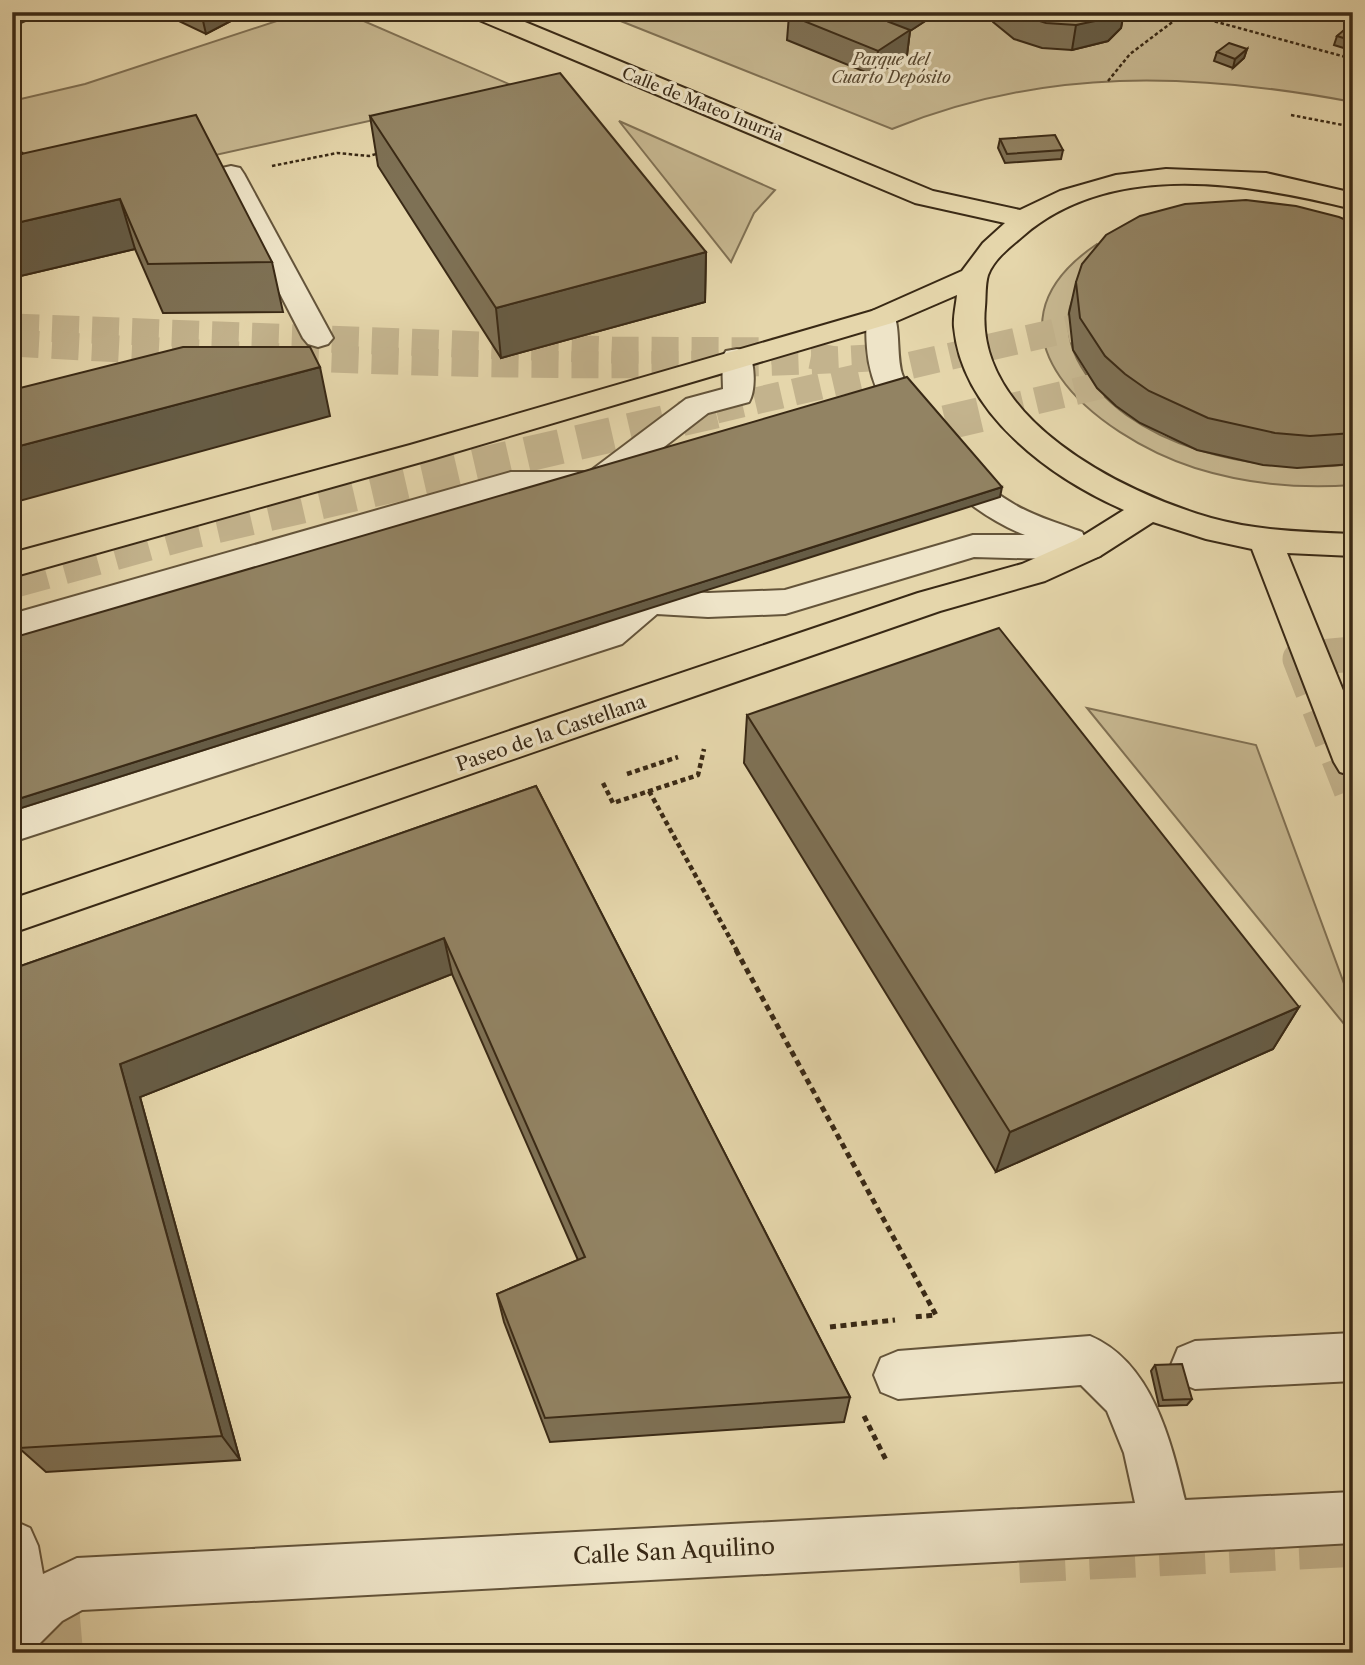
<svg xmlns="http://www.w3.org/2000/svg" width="1365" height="1665" font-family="'Libre Caslon Text',serif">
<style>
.green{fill:#c8b992;stroke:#807154;stroke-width:2}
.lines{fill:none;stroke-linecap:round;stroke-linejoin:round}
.minor-tunnel-far2{stroke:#c3b38d;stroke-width:27;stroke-dasharray:27 13;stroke-linecap:butt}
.minor-tunnel-far1{stroke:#c3b38d;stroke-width:35;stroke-dasharray:35 18;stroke-linecap:butt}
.minor-tunnel{stroke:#c3b38d;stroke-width:46;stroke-dasharray:46 24;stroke-linecap:butt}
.highway-tunnel-far1{stroke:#c3b38d;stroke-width:27;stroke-dasharray:27 13;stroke-linecap:butt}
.highway-tunnel{stroke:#c3b38d;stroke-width:35;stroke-dasharray:35 18;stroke-linecap:butt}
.minor-casing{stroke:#64543a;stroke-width:4}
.major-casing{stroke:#392915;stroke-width:4}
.path-far2{stroke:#392915;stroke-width:2.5;stroke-dasharray:3.5 2.5;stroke-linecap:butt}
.path-far1{stroke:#392915;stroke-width:4.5;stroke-dasharray:5 3.5;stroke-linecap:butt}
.path{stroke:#392915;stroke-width:5;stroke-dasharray:6 4.5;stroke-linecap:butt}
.minor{fill:#eee4c8;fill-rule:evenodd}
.major{fill:#e5d6ab;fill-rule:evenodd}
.wall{fill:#7e7155;stroke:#392915;stroke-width:2}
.shaded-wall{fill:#665c45;stroke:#392915;stroke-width:2}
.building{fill:#928363;stroke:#392915;stroke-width:2}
.labels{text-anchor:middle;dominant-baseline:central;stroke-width:6;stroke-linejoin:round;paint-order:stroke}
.far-park-label{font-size:16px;font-style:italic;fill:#56462e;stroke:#eee4c8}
.far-street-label{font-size:16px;fill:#392915;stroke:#eee4c8}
.street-label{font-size:19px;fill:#392915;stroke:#eee4c8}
.near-street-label{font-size:23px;fill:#392915;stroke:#eee4c8}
</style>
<rect width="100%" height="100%" fill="#e5d6ab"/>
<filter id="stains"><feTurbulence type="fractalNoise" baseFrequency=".00286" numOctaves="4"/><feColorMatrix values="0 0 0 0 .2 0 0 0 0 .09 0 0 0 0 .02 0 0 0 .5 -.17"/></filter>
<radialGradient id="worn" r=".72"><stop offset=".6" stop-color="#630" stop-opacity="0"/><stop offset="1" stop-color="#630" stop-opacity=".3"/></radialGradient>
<g class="green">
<polygon points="304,12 343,12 518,88 12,200 12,101 85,84"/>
<path d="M 598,12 L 1353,12 L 1353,102 C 1193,72 1044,67 892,129 Z"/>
<polygon points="619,121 775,190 754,213 731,262"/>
<path d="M 1097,244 L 1116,255 C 1104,267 1083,281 1074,297 C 1064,315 1068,341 1077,359 C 1123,449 1262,476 1353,464 L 1353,485 C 1300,489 1246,484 1195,468 C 1096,436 967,332 1097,244 Z"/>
<polygon points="1087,708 1256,745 1353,1008 1353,1035"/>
</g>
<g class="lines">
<polyline class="minor-tunnel-far2" points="12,327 612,350 789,351 835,360"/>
<polyline class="minor-tunnel-far1" points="1353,654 1300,659 1353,795"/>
<g class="minor-tunnel">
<polyline points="1019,1560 1353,1544"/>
<polyline points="60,1653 56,1606 79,1584"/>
</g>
<g class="highway-tunnel-far1">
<path d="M 12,343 C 298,359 583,374 870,358"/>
<polyline points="716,410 1121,317"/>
<polyline points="997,410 1145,375"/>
</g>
<g class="highway-tunnel">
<polyline points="894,435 1004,409"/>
<polyline points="12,581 193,531 724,409"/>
</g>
<g class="minor-casing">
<g id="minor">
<polygon points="231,166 240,168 244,174 333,338 328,344 318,347 308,344 303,338 218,174 222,168"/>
<path d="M 882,308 L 892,311 C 901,324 896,355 902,374 C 921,425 965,475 1012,503 C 1033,516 1058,523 1082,532 L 1084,536 L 1100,540 L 1105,548 L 1100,556 L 1088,560 L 974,557 L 785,614 L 708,617 L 657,614 L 622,644 L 12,842 L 12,812 L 598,626 L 638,592 L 650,589 L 708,593 L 785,590 L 973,535 L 1025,535 C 957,509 872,424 867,348 C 866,335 865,321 872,311 Z"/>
<path d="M 737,349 L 748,351 C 755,363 756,390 749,402 L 708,413 L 607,491 L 596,494 L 511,494 L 12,639 L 12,614 L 511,472 L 589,472 L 686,399 L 723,389 L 722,358 L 726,351 Z"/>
<polygon points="1353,1333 1353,1381 1195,1389 1178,1382 1171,1365 1178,1348 1195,1341"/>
<path d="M 1090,1336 C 1152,1362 1171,1441 1185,1500 L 1353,1492 L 1353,1543 L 82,1610 L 62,1621 L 31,1652 L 12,1653 L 12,1520 L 30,1528 L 38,1546 L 43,1574 L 77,1558 L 1135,1503 L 1124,1453 L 1107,1411 L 1081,1385 L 898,1399 L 881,1392 L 874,1375 L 881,1358 L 898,1351 Z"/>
</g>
</g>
<g class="major-casing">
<path id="major" d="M 468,12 L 501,12 L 933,191 L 1020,210 L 1060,191 L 1116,175 L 1166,169 L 1266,173 L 1353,193 L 1353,209 C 1249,183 1112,159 1023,236 C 1010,247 994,259 988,275 C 985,285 986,297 985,307 C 974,418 1121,492 1211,518 C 1257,531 1306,532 1353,534 L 1353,556 L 1287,553 L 1353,715 L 1353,776 L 1340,772 L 1334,762 L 1252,549 L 1206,539 L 1153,522 L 1100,556 L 1045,581 L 940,611 L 12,933 L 12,899 L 918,593 L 1022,564 L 1076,540 L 1124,510 C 1051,478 962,414 954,327 C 953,317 956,305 957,295 L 892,323 L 432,459 L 12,577 L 12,553 L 410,445 L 872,311 L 962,271 L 983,243 L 1005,223 L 915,203 L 472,17 Z"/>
</g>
<g class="path-far2">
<polyline points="1180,12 1353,59"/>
<polyline points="1108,81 1130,54 1183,14"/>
<polyline points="1291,115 1353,127"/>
<polyline points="272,166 337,153 369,156 380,153"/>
</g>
<g class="path-far1">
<polyline points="627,774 678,757"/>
<polyline points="603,783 613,803 698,775 704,749"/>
<polyline points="649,791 737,951"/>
</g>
<g class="path">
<polyline points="736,950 936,1315 914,1317"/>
<polyline points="830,1327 895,1320"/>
<polyline points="864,1416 886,1460"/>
</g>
<use href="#minor" class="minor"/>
<use href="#major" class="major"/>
</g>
<g class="wall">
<polygon points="160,12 248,12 206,34"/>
<polygon points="793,12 939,12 910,31 907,55 875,76 787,40 789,15"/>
<polygon points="992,12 1124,12 1121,28 1108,41 1072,50 1042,48 1014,39 993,22"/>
<polygon points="1353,24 1353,51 1334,45 1337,36"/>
<polygon points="1247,49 1244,58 1233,68 1214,61 1217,52"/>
<polygon points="370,116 706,252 705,302 501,358 378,166"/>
<polygon points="1000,139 1063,150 1061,159 1005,163 998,148"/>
<polygon points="12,145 22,153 272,262 283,312 163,313 135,249 12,278"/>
<polygon points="1353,223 1353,464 1297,468 1263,465 1197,450 1140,423 1116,406 1097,388 1073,350 1069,313 1076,282"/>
<polygon points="747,715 1299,1007 1273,1049 996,1172 744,763"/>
<polygon points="536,786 850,1397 844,1422 550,1442 504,1322 497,1294 578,1260 452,974 140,1097 240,1460 46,1472 19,1448 12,969"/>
<polygon points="1155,1365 1192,1399 1187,1405 1159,1406 1151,1371"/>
</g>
<g class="shaded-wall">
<polygon points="12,12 36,12 37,16 12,27"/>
<polygon points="201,12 248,12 206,34"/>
<polygon points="904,12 939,12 910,31 907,55 875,76 878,51 889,22"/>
<polygon points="1118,12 1124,12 1121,28 1108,41 1072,50 1076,25"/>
<polygon points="1247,49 1244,58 1233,68 1235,59"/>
<polygon points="120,199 135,249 12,278 12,224"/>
<polygon points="706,252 705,302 501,358 496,308"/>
<polygon points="320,367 330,416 12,503 12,448"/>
<polygon points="1002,487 1000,497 12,811 12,801"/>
<polygon points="444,938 452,974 140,1097 240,1460 222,1436 120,1064"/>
<polygon points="1299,1007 1273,1049 996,1172 1010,1132"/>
</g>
<g class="building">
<polygon points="793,12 904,12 889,22 910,30 878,51 789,15"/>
<polygon points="1015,12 1118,12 1114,17 1076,25 1046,23 1018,14"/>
<polygon points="1351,24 1353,24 1353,41 1337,36"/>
<polygon points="1229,43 1247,49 1235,59 1217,52"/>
<polygon points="560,73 706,252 496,308 370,116"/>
<polygon points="196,115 272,262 148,264 120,199 12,224 12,156"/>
<polygon points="1055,135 1063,150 1007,154 1000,139"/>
<polygon points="19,144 22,154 12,156 12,145"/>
<polygon points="1246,200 1296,206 1339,217 1353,223 1353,433 1310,436 1275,433 1208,418 1149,391 1125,374 1105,356 1080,318 1076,282 1082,264 1106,235 1140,216 1185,204"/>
<polygon points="183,347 310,347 320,367 12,448 12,390"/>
<polygon points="907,377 1002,487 12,801 12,638"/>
<polygon points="999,628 1299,1007 1010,1132 747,715"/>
<polygon points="536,786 850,1397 545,1418 497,1294 585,1257 444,938 120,1064 222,1436 19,1448 12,1412 12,969"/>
<polygon points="1182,1364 1192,1399 1163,1400 1155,1365"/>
</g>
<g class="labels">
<g class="far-park-label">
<text x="891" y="59">Parque del<tspan x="891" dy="18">Cuarto Depósito</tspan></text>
</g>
<g class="far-street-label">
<text transform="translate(703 104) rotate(22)">Calle de Mateo Inurria</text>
</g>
<g class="street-label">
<text transform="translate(551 733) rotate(-19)">Paseo de la Castellana</text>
</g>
<g class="near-street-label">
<text transform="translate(674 1551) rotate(-3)">Calle San Aquilino</text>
</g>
</g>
<rect width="1365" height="1665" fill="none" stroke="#e5d6ab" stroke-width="42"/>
<rect x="14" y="14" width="1337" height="1637" fill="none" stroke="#392915" stroke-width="3.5"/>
<rect x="21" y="21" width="1323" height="1623" fill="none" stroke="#392915" stroke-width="2"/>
<rect width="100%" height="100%" filter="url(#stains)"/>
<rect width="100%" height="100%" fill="url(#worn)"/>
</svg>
